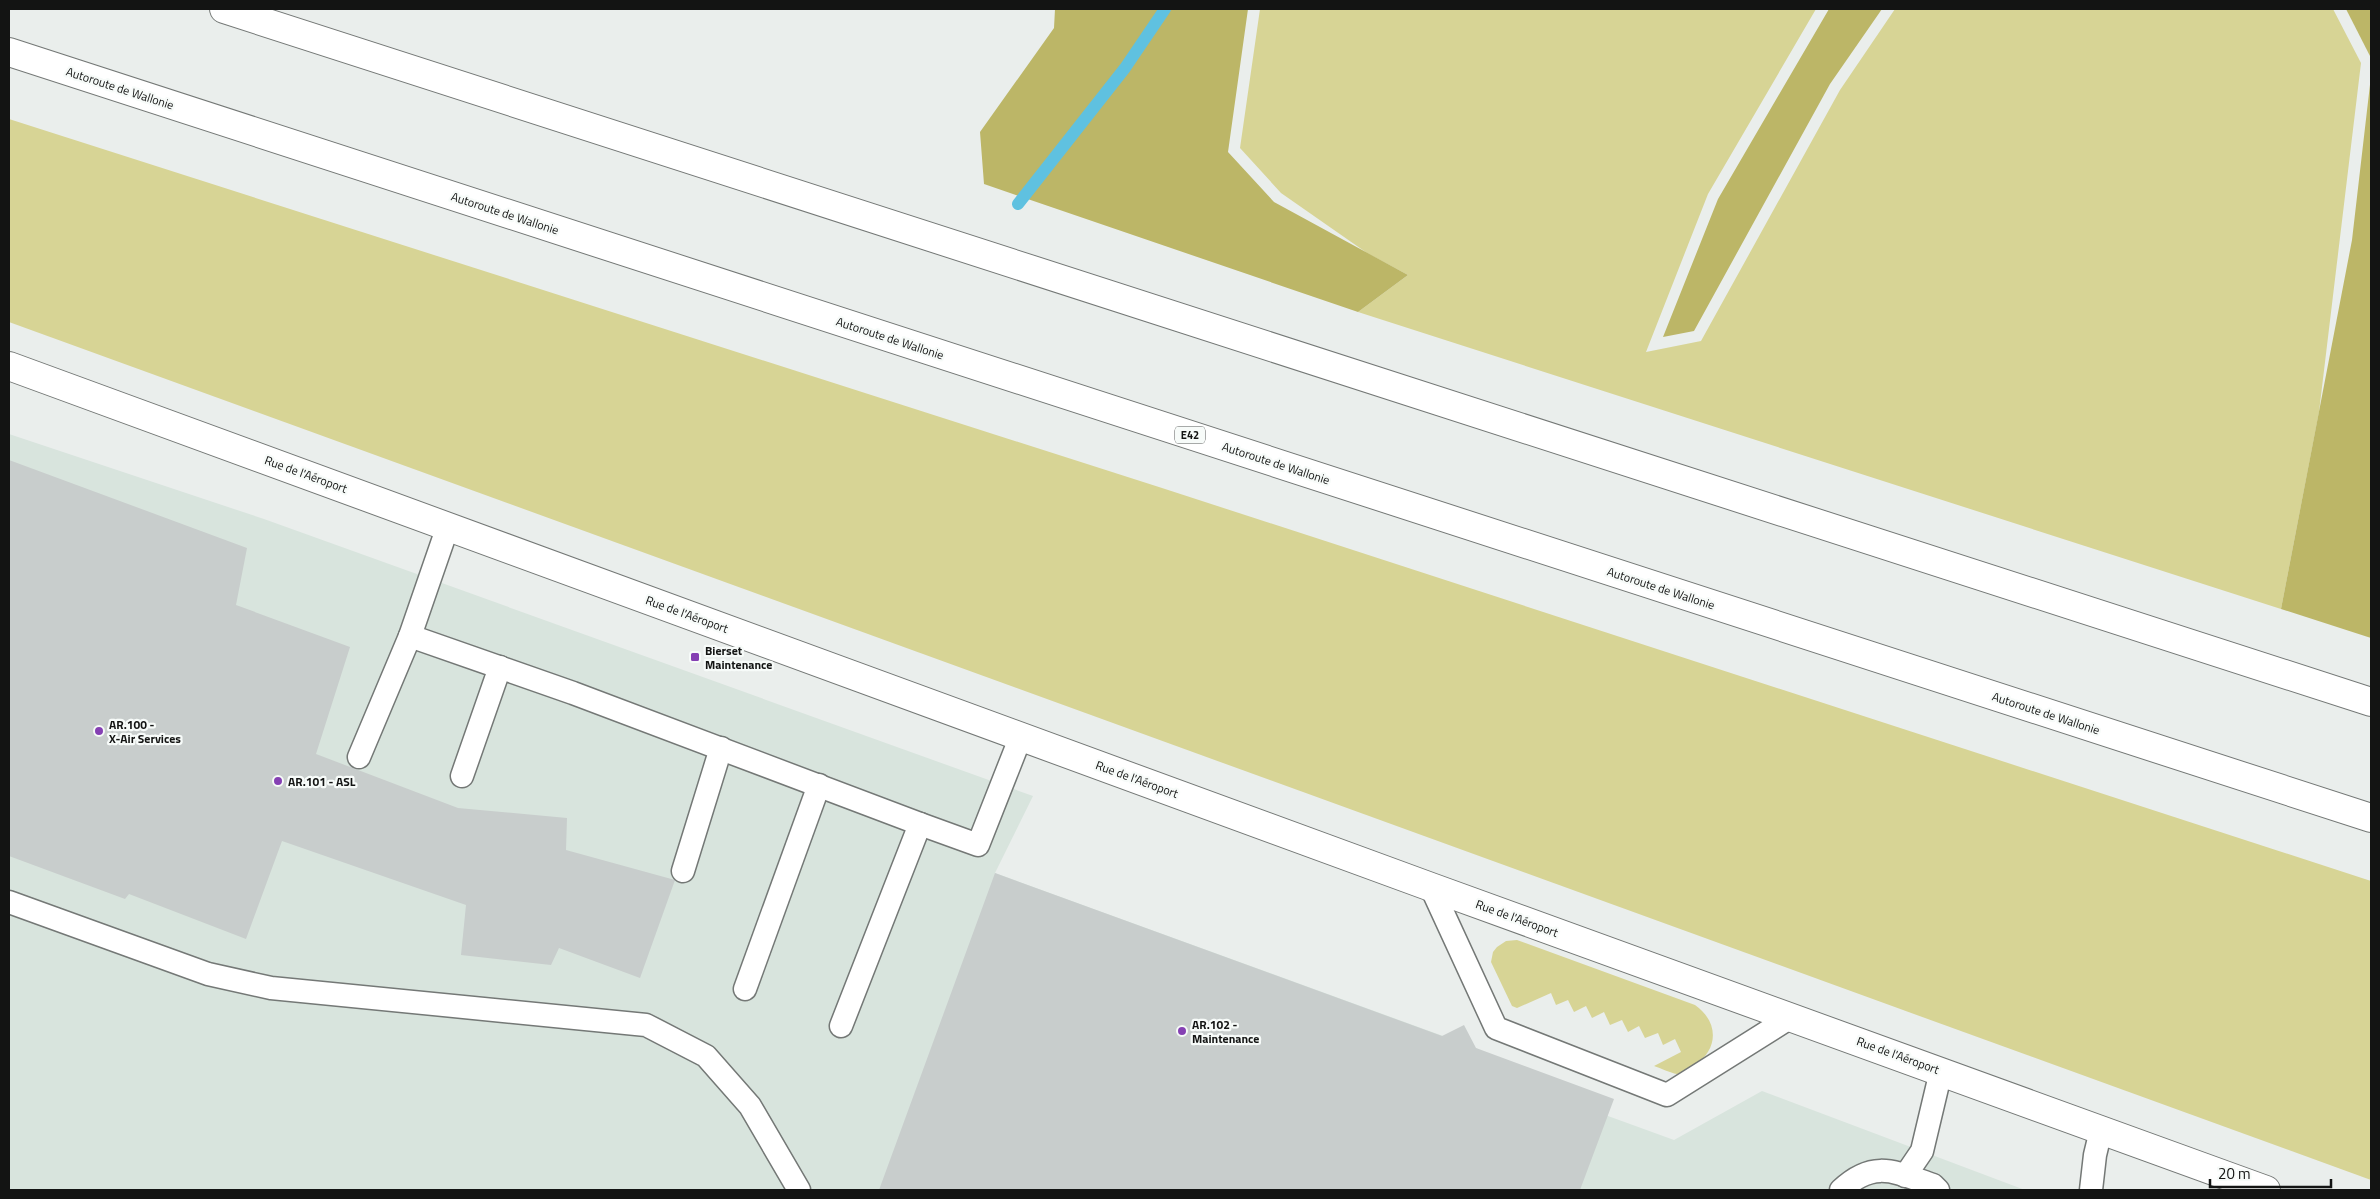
<svg xmlns="http://www.w3.org/2000/svg" width="2380" height="1199" font-family="'Titillium Web',sans-serif">
<style>
.built{fill:#d8e4dd}
.green{fill:#d7d495}
.forest{fill:#bcb667}
.lines{fill:none;stroke-linecap:round;stroke-linejoin:round}
.stream{stroke:#5fc1e0;stroke-width:12}
.building{fill:#c8cdcc}
.service-casing{stroke:#747876;stroke-width:25}
.tertiary-casing{stroke:#747876;stroke-width:30}
.motorway-casing{stroke:#747876;stroke-width:30}
.service{stroke:#fff;stroke-width:22}
.tertiary{stroke:#fff;stroke-width:28}
.motorway{stroke:#fff;stroke-width:28}
.poi-dot{fill:#8540b3;stroke:#f7fbf9;stroke-width:2}
.labels{text-anchor:middle;dominant-baseline:central;stroke-width:4.5;stroke-linejoin:round;paint-order:stroke}
.shield{fill:#f7fbf9;stroke:#575958;stroke-width:1}
.shield-label{font-size:11px;font-weight:bold;fill:#131413}
.street-label{font-size:12px;fill:#131413;stroke:#f7fbf9}
.poi-label{font-size:12px;font-weight:bold;fill:#131413;stroke:#f7fbf9;text-anchor:start}
</style>
<rect width="100%" height="100%" fill="#eaeeec"/>
<polygon class="built" points="9,434 264,519 1033,796 995,873 1476,1048 1608,1116 1674,1140 1762,1091 2025,1190 9,1190"/>
<g class="green">
<polygon points="1260,9 1816,9 1708,194 1646,352 1701,341 1840,90 1895,9 2333,9 2361,63 2319,412 2281,609 1358,312 1408,275 1367,253 1281,193 1240,148"/>
<polygon points="9,119 1162,488 2371,881 2371,1180 9,322"/>
<path d="M 1517,940 L 1695,1005 C 1719,1022 1719,1049 1694,1066 C 1689,1070 1684,1074 1677,1074 C 1670,1073 1661,1068 1654,1066 L 1681,1052 L 1675,1039 L 1663,1045 L 1658,1033 L 1645,1038 L 1639,1026 L 1628,1032 L 1622,1020 L 1610,1025 L 1604,1012 L 1592,1018 L 1586,1006 L 1574,1012 L 1568,1000 L 1556,1005 L 1551,993 L 1517,1008 L 1512,1006 L 1491,962 L 1493,952 L 1497,947 L 1506,941 Z"/>
</g>
<g class="forest">
<polygon points="1055,9 1248,9 1228,152 1274,202 1408,275 1358,312 984,184 980,132 1054,28"/>
<polygon points="1829,9 1882,9 1830,84 1694,331 1663,337 1718,199"/>
<polygon points="2346,9 2371,9 2371,58"/>
<polygon points="2371,76 2371,638 2281,609 2352,240"/>
</g>
<g class="lines">
<polyline class="stream" points="1018,204 1125,68 1165,9"/>
</g>
<g class="building">
<polygon points="9,460 247,548 236,605 350,647 316,754 458,808 567,818 566,850 675,880 640,978 559,948 551,965 461,955 466,905 282,841 246,939 129,894 125,899 9,856"/>
<polygon points="995,873 1442,1036 1464,1025 1476,1048 1614,1099 1580,1190 879,1190"/>
</g>
<g class="lines">
<g class="service-casing">
<g id="service">
<polyline points="448,526 410,636 573,693 920,824 978,845 1021,736"/>
<polyline points="359,757 410,636"/>
<polyline points="462,776 500,667"/>
<polyline points="683,871 721,748"/>
<polyline points="1431,887 1496,1028 1667,1095 1791,1017"/>
<polyline points="9,902 208,974 271,988 646,1025 706,1056 750,1106 799,1190"/>
<polyline points="745,989 819,785"/>
<polyline points="841,1026 920,824"/>
<polyline points="1905,1176 1922,1151 1941,1071"/>
<path d="M 1841,1190 C 1874,1159 1895,1172 1933,1185 L 1938,1190"/>
<polyline points="2091,1190 2095,1155 2101,1130"/>
</g>
</g>
<g class="tertiary-casing">
<polyline id="tertiary" points="9,366 1431,887 2266,1190"/>
</g>
<g class="motorway-casing">
<g id="motorway">
<polyline points="224,9 2371,702"/>
<polyline points="9,52 2371,818"/>
</g>
</g>
<use href="#service" class="service"/>
<use href="#tertiary" class="tertiary"/>
<use href="#motorway" class="motorway"/>
</g>
<g class="poi-dot">
<rect x="690" y="652" width="10" height="10" rx="2.5"/>
<circle cx="99" cy="731" r="5"/>
<circle cx="278" cy="781" r="5"/>
<circle cx="1182" cy="1031" r="5"/>
</g>
<g class="labels">
<rect class="shield" x="1175" y="426.5" width="30" height="17" rx="4"/>
<g class="shield-label">
<text x="1190" y="435">E42</text>
</g>
<g class="street-label">
<text transform="translate(120 88) rotate(18)">Autoroute de Wallonie</text>
<text transform="translate(505 213) rotate(18)">Autoroute de Wallonie</text>
<text transform="translate(890 338) rotate(18)">Autoroute de Wallonie</text>
<text transform="translate(1276 463) rotate(18)">Autoroute de Wallonie</text>
<text transform="translate(306 474) rotate(20)">Rue de l'Aéroport</text>
<text transform="translate(1661 588) rotate(18)">Autoroute de Wallonie</text>
<text transform="translate(687 614) rotate(20)">Rue de l'Aéroport</text>
<text transform="translate(2046 713) rotate(18)">Autoroute de Wallonie</text>
<text transform="translate(1137 779) rotate(20)">Rue de l'Aéroport</text>
<text transform="translate(1517 918) rotate(20)">Rue de l'Aéroport</text>
<text transform="translate(1898 1055) rotate(20)">Rue de l'Aéroport</text>
</g>
<g class="poi-label">
<text x="705" y="650">Bierset<tspan x="705" dy="14">Maintenance</tspan></text>
<text x="109" y="724">AR.100 -<tspan x="109" dy="14">X-Air Services</tspan></text>
<text x="288" y="781">AR.101 - ASL</text>
<text x="1192" y="1024">AR.102 -<tspan x="1192" dy="14">Maintenance</tspan></text>
</g>
</g>
<rect width="2380" height="1199" fill="none" stroke="#131413" stroke-width="20"/>
<path d="M2210 1179v8h121v-8" fill="none" stroke="#131413" stroke-width="2.5"/>
<text x="2218" y="1179" font-size="15" fill="#131413" stroke="#f7fbf9" stroke-width="4" paint-order="stroke">20 m</text>
</svg>
